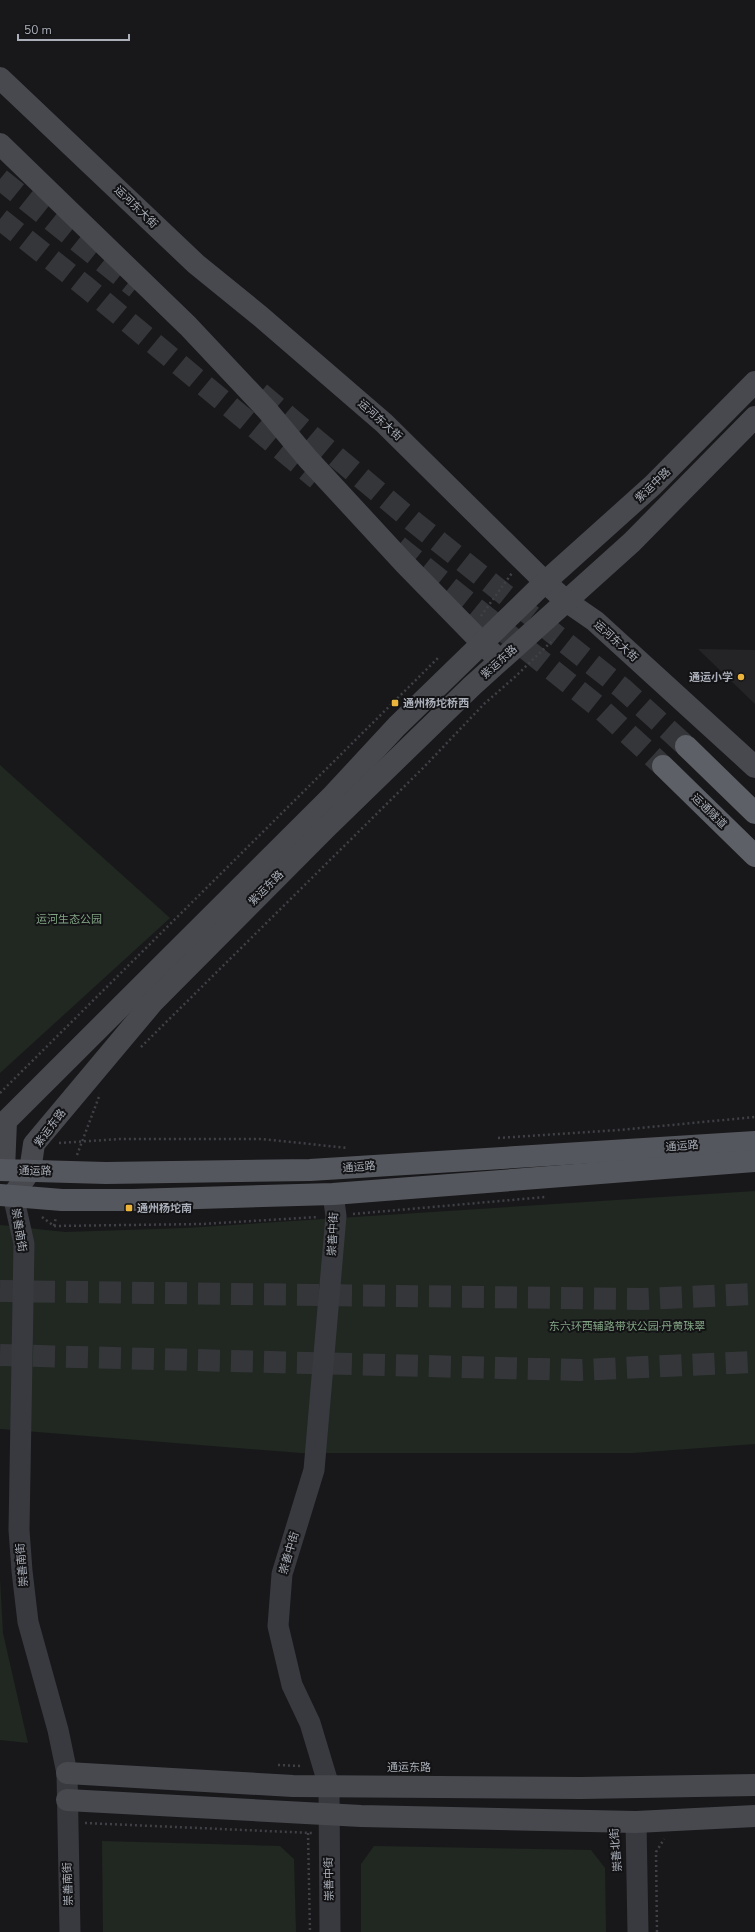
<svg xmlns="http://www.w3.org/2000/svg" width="755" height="1932" font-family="'Nunito Sans','Noto Sans SC',sans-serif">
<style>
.built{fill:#242427}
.green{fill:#202821}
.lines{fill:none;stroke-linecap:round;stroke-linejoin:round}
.trunk-tunnel{stroke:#35363a;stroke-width:22;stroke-dasharray:22 11;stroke-linecap:butt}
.motorway-tunnel{stroke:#35363a;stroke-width:22;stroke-dasharray:22 11;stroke-linecap:butt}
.path{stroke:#3f4146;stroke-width:2.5;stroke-dasharray:2 3;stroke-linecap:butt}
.tertiary{stroke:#393a3f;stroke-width:21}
.secondary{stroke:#47494f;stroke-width:22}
.primary{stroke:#55575e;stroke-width:22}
.trunk{stroke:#5d6067;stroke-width:22}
.poi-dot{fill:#edb43c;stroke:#131315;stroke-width:1.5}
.labels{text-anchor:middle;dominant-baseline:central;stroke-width:4;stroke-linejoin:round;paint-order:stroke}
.street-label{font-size:11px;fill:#aaafb9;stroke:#131315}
.poi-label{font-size:11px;font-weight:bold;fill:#aaafb9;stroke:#131315;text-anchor:start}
.park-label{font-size:11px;fill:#82a485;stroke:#131315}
</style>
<rect width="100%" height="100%" fill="#18181a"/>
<polygon class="built" points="698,649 755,650 755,704"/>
<g class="green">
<polygon points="0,765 170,918 0,1073"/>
<polygon points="755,1191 755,1444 633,1453 301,1453 0,1429 0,1225 65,1232 186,1228"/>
<polygon points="0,1579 3,1633 28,1743 0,1740"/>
<polygon points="102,1841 280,1846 294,1859 296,1932 103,1932"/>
<polygon points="374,1846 591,1850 605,1868 606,1932 361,1932 361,1864"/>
</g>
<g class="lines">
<g class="trunk-tunnel">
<polyline points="0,179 136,288"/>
<polyline points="0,219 86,287 317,479"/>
<polyline points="260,393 414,522 622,688 686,746"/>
<polyline points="398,546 601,709 663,766"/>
</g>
<g class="motorway-tunnel">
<polyline points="0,1291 642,1299 755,1294"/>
<polyline points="0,1355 580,1370 755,1362"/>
</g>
<g class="path">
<polyline points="481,616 512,573"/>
<polyline points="141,1047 425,766 484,704 516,676 554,639"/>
<polyline points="0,1093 439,657"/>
<polyline points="498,1138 619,1130 755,1117"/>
<polyline points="59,1143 120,1139 262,1139 348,1148"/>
<polyline points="77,1155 100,1094"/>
<polyline points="353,1214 545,1197"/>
<polyline points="42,1217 54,1226 202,1224 318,1217"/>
<polyline points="54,1226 56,1217"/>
<polyline points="278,1765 301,1766"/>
<polyline points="85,1823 312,1833"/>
<polyline points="308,1833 310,1932"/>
<polyline points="657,1932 656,1852 664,1839"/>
</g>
<g class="tertiary">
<polyline points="13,1195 24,1244 19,1530 22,1571 28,1622 58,1730 67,1773 70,1932"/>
<polyline points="636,1822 638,1932"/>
<polyline points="330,1932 329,1786 310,1723 292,1685 278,1626 282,1574 314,1470 336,1216 333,1194"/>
</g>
<g class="secondary">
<polyline points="0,78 196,264 260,316 384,423 545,582 566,601 595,621 755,767"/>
<polyline points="0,144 188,326 267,410 308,459 405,564 492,653"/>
<polyline points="4,1170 6,1121 333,795 397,726 545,582 653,485 755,382"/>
<polyline points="13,1195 30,1171 34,1144 153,1002 326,828 472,686 632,542 755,417"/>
<polyline points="67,1773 293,1786 581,1788 755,1785"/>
<polyline points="67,1800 361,1816 636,1822 755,1816"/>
</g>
<g class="primary">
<polyline points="0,1170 106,1173 310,1170 755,1142"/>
<polyline points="0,1195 62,1200 133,1200 333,1194 755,1161"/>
</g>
<g class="trunk">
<polyline points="686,746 755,813"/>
<polyline points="663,766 755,856"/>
</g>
</g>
<g class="poi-dot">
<circle cx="741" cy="677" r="4"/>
<rect x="391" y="699" width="8" height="8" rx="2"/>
<rect x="125" y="1204" width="8" height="8" rx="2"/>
</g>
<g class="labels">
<g class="street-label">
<text transform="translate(136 207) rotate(44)">运河东大街</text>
<text transform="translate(380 420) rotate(42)">运河东大街</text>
<text transform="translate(653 485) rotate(-44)">紫运中路</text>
<text transform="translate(616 641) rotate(42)">运河东大街</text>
<text transform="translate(499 662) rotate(-42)">紫运东路</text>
<text transform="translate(709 811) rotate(44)">运通隧道</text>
<text transform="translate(266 888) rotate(-45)">紫运东路</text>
<text transform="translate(50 1128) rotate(-53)">紫运东路</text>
<text transform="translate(682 1146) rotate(-4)">通运路</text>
<text transform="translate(359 1167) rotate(-4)">通运路</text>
<text transform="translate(35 1171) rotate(1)">通运路</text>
<text transform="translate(19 1230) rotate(81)">崇善南街</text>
<text transform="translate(333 1234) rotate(-87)">崇善中街</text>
<text transform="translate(289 1553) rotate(-74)">崇善中街</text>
<text transform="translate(22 1565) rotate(-95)">崇善南街</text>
<text x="409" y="1767">通运东路</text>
<text transform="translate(616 1850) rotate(-95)">崇善北街</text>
<text transform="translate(329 1879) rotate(-91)">崇善中街</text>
<text transform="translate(68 1884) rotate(-92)">崇善南街</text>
</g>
<g class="poi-label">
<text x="733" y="677" text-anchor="end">通运小学</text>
<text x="403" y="703">通州杨坨桥西</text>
<text x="137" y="1208">通州杨坨南</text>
</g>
<g class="park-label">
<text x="69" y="919">运河生态公园</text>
<text x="627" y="1326">东六环西辅路带状公园·丹黄珠翠</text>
</g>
</g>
<path d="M18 34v6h111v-6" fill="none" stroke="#aaafb9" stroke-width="2"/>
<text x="24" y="34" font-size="12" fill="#aaafb9" stroke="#131315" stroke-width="3" paint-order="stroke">50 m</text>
</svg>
